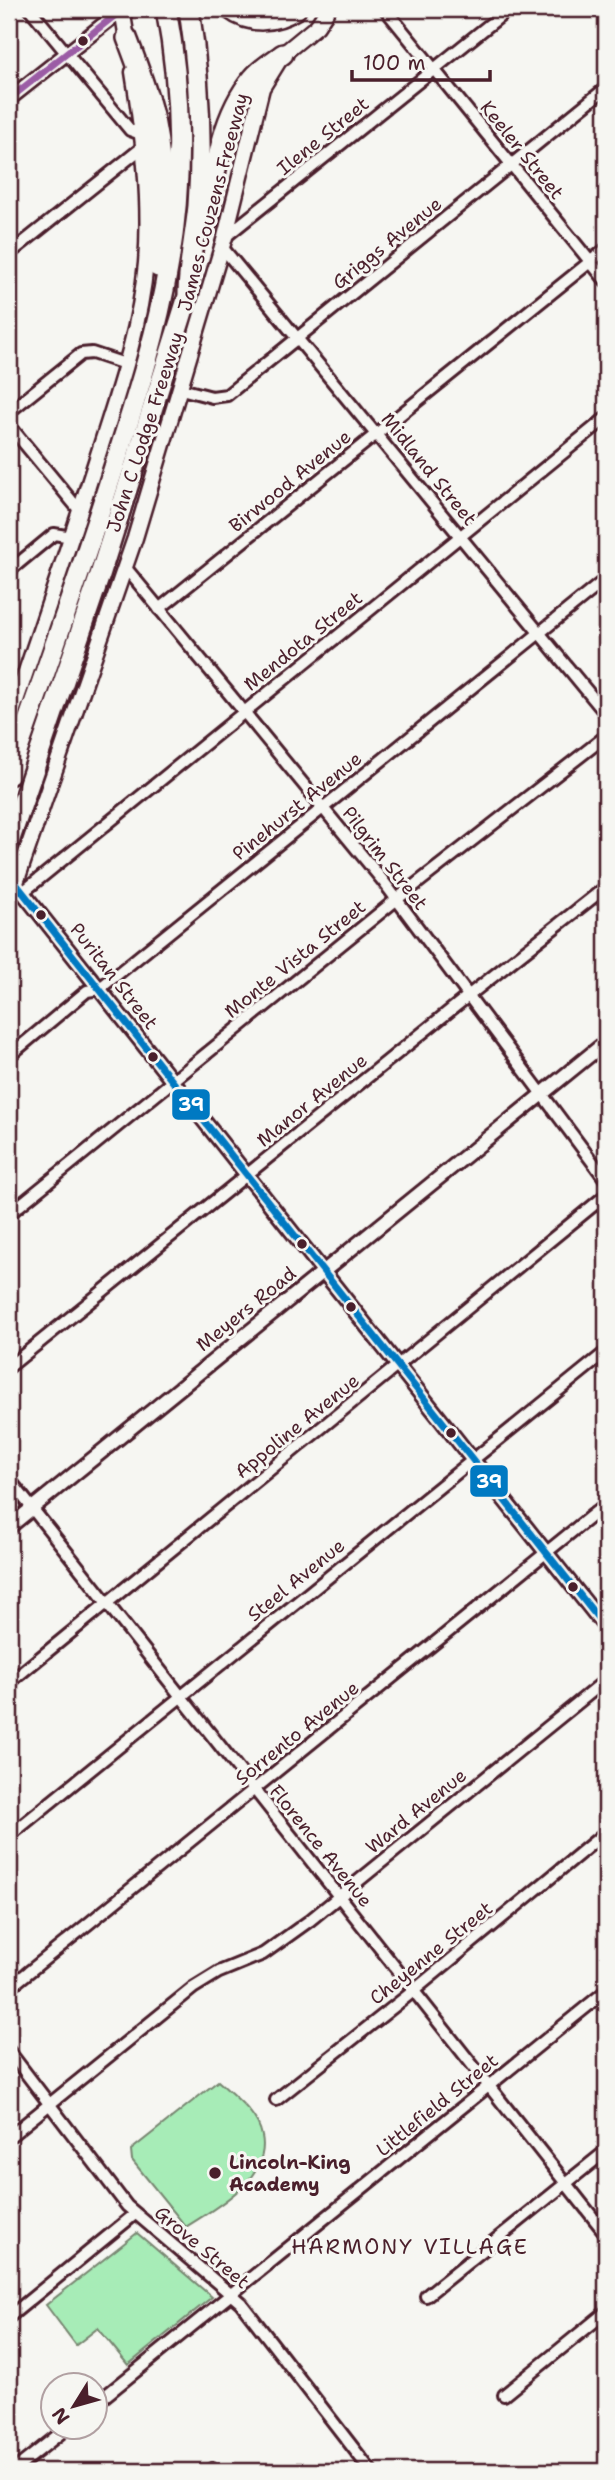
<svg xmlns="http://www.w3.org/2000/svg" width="615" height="2480" font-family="'Shantell Sans',sans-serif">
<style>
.green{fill:#a7ecb7;stroke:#788671;stroke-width:2}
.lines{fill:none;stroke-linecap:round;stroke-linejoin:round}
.minor-casing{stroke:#4a1f2b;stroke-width:16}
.tertiary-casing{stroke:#4a1f2b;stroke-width:18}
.secondary-casing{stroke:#4a1f2b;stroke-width:19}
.motorway-casing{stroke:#4a1f2b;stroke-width:24}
.minor{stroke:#f6f6f2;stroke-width:10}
.tertiary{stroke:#f6f6f2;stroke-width:12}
.secondary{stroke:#f6f6f2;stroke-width:14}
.motorway{stroke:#f6f6f2;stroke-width:19}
.bus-1-casing{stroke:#f6f6f2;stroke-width:12}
.bus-2-casing{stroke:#f6f6f2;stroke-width:12}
.bus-1{stroke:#0079c2;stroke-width:7}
.bus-2{stroke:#9b5ba5;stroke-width:7}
.bus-dot{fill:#4a1f2b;stroke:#f6f6f2;stroke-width:2.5}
.labels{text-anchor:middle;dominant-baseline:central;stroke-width:6;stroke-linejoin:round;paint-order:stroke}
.street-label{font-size:19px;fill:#4a1f2b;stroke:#f6f6f2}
.poi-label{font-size:19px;font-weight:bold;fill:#4a1f2b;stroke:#f6f6f2;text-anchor:start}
.neighbourhood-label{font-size:21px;letter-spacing:2px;fill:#4a1f2b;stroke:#f6f6f2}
.line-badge{stroke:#f6f6f2;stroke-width:2.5}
.badge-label{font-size:19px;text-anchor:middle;font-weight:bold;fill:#fff}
</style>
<rect width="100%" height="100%" fill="#f6f6f2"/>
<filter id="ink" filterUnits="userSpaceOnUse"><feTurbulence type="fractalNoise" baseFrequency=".0143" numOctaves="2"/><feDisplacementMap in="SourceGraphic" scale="14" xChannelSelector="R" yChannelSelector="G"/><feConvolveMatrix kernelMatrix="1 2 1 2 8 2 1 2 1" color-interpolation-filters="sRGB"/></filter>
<g filter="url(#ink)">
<g class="green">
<path d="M 218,2081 C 234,2096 258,2113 262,2136 C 271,2179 215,2208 186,2227 L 132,2160 L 131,2150 Z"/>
<polygon points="137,2233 212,2297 128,2365 98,2328 76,2345 46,2305"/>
</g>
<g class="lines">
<g class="minor-casing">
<g id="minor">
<polyline points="30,9 130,130 141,134"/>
<polyline points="385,9 606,281"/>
<polyline points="225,237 509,9"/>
<polyline points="222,247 606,714"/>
<polyline points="9,254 143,147"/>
<polyline points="181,389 212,397 227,395 606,88"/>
<polyline points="9,412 81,354 92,353 125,364"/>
<polyline points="9,425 80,511"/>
<polyline points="125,567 383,881 606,1180"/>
<polyline points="9,571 54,534 72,537"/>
<polyline points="159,609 606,249"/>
<polyline points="23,892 606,418"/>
<polyline points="9,1056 87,991 99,989 606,579"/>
<polyline points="9,1214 397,899 606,736"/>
<polyline points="9,1367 468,996 606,887"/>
<polyline points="9,1479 606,2234"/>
<polyline points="9,1683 606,1195"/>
<polyline points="9,1836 606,1352"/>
<polyline points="9,1988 606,1504"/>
<polyline points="9,2051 127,2206 241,2303 371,2471"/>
<polyline points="276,2100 406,1997 606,1832"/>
<polyline points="9,2137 193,1988 219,1972 263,1954 309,1921 606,1680"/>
<polyline points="426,2296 606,2151"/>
<polyline points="9,2317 135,2214"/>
<polyline points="504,2395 606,2312"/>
<polyline points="94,2405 606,1991"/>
<polyline points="13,2471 67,2428"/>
<polyline points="209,2471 212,2469"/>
</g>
</g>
<g class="tertiary-casing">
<g id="tertiary">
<polyline points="9,99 123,9"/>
<polyline points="9,875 606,1628"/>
<polyline points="9,1527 606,1042"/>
</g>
</g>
<g class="secondary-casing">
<g id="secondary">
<polyline points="122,9 128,45"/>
<path d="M 9,721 C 39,634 69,546 97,458 C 117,395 140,330 146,263 C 151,199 143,135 133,72"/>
<polyline points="9,903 135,538 225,237 262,88 283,54 317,26 328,9"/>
</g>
</g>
<g class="motorway-casing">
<g id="motorway">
<path d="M 230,9 C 251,25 275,22 296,9"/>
<path d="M 127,38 C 144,83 161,126 160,175 C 160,204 153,237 158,267"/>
<path d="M 208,221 C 215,173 220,117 253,78 C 261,68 274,61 283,54"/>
<path d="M 9,775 C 43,678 78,581 109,483 C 131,413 156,341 168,268 C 183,184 182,92 166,9"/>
<path d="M 9,842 L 100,575 L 188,296 C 188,266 195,236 198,206 C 203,140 199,74 189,9"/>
</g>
</g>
<use href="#minor" class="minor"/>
<use href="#tertiary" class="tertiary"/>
<use href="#secondary" class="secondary"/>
<use href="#motorway" class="motorway"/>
<g class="bus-1-casing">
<polyline id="bus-1" points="9,875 606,1628"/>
</g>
<g class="bus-2-casing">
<polyline id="bus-2" points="9,99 123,9"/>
</g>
<use href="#bus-1" class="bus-1"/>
<use href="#bus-2" class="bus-2"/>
</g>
</g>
<g class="bus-dot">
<circle cx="83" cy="41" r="6"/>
<circle cx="41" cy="915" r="6"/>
<circle cx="153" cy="1057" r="6"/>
<circle cx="302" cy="1244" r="6"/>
<circle cx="351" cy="1307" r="6"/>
<circle cx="451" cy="1433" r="6"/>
<circle cx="573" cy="1587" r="6"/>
<circle cx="215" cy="2173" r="7"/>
</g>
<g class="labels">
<g class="street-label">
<text transform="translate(323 136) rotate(-39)">Ilene Street</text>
<text transform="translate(522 150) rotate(51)">Keeler Street</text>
<text transform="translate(213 202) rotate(-75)">James Couzens Freeway</text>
<text transform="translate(387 243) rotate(-39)">Griggs Avenue</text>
<text transform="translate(145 432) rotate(-72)">John C Lodge Freeway</text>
<text transform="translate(429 469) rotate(51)">Midland Street</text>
<text transform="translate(290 481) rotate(-39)">Birwood Avenue</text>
<text transform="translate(303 641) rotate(-39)">Mendota Street</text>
<text transform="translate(297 806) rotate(-39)">Pinehurst Avenue</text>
<text transform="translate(385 858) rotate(52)">Pilgrim Street</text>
<text transform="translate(295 959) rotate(-39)">Monte Vista Street</text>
<text transform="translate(114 976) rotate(52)">Puritan Street</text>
<text transform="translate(312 1100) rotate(-39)">Manor Avenue</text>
<text transform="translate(246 1309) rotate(-39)">Meyers Road</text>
<text transform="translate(297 1426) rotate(-39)">Appoline Avenue</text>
<text transform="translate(296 1580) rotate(-39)">Steel Avenue</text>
<text transform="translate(297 1733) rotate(-39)">Sorrento Avenue</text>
<text transform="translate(416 1811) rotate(-39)">Ward Avenue</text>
<text transform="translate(321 1846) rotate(51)">Florence Avenue</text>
<text transform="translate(431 1953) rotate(-39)">Cheyenne Street</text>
<text transform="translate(437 2105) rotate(-39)">Littlefield Street</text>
<text transform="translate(202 2247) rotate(40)">Grove Street</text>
</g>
<g class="poi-label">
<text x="229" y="2162">Lincoln-King<tspan x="229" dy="22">Academy</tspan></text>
</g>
<g class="neighbourhood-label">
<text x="410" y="2247">HARMONY VILLAGE</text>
</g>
</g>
<g class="line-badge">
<rect x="171" y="1088" width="40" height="33" rx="7" fill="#0079c2"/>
<rect x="469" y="1464" width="40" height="34" rx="7" fill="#0079c2"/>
</g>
<g class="badge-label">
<text x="191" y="1111">39</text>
<text x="489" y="1488">39</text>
</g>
<rect width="615" height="2480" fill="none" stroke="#f6f6f2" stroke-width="35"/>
<rect x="18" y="18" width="580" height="2445" fill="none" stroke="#4a1f2b" stroke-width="2.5" filter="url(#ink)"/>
<g transform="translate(74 2406) rotate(233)"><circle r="33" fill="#f6f6f2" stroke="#b1a0a2" stroke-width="2"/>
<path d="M0-5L12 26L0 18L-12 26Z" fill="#4a1f2b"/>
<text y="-10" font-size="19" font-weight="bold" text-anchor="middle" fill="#4a1f2b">N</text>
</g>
<path d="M352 70v10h138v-10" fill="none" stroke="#4a1f2b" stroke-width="3.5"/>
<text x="363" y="70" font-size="21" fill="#4a1f2b" stroke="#f6f6f2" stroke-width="5" paint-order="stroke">100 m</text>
</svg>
